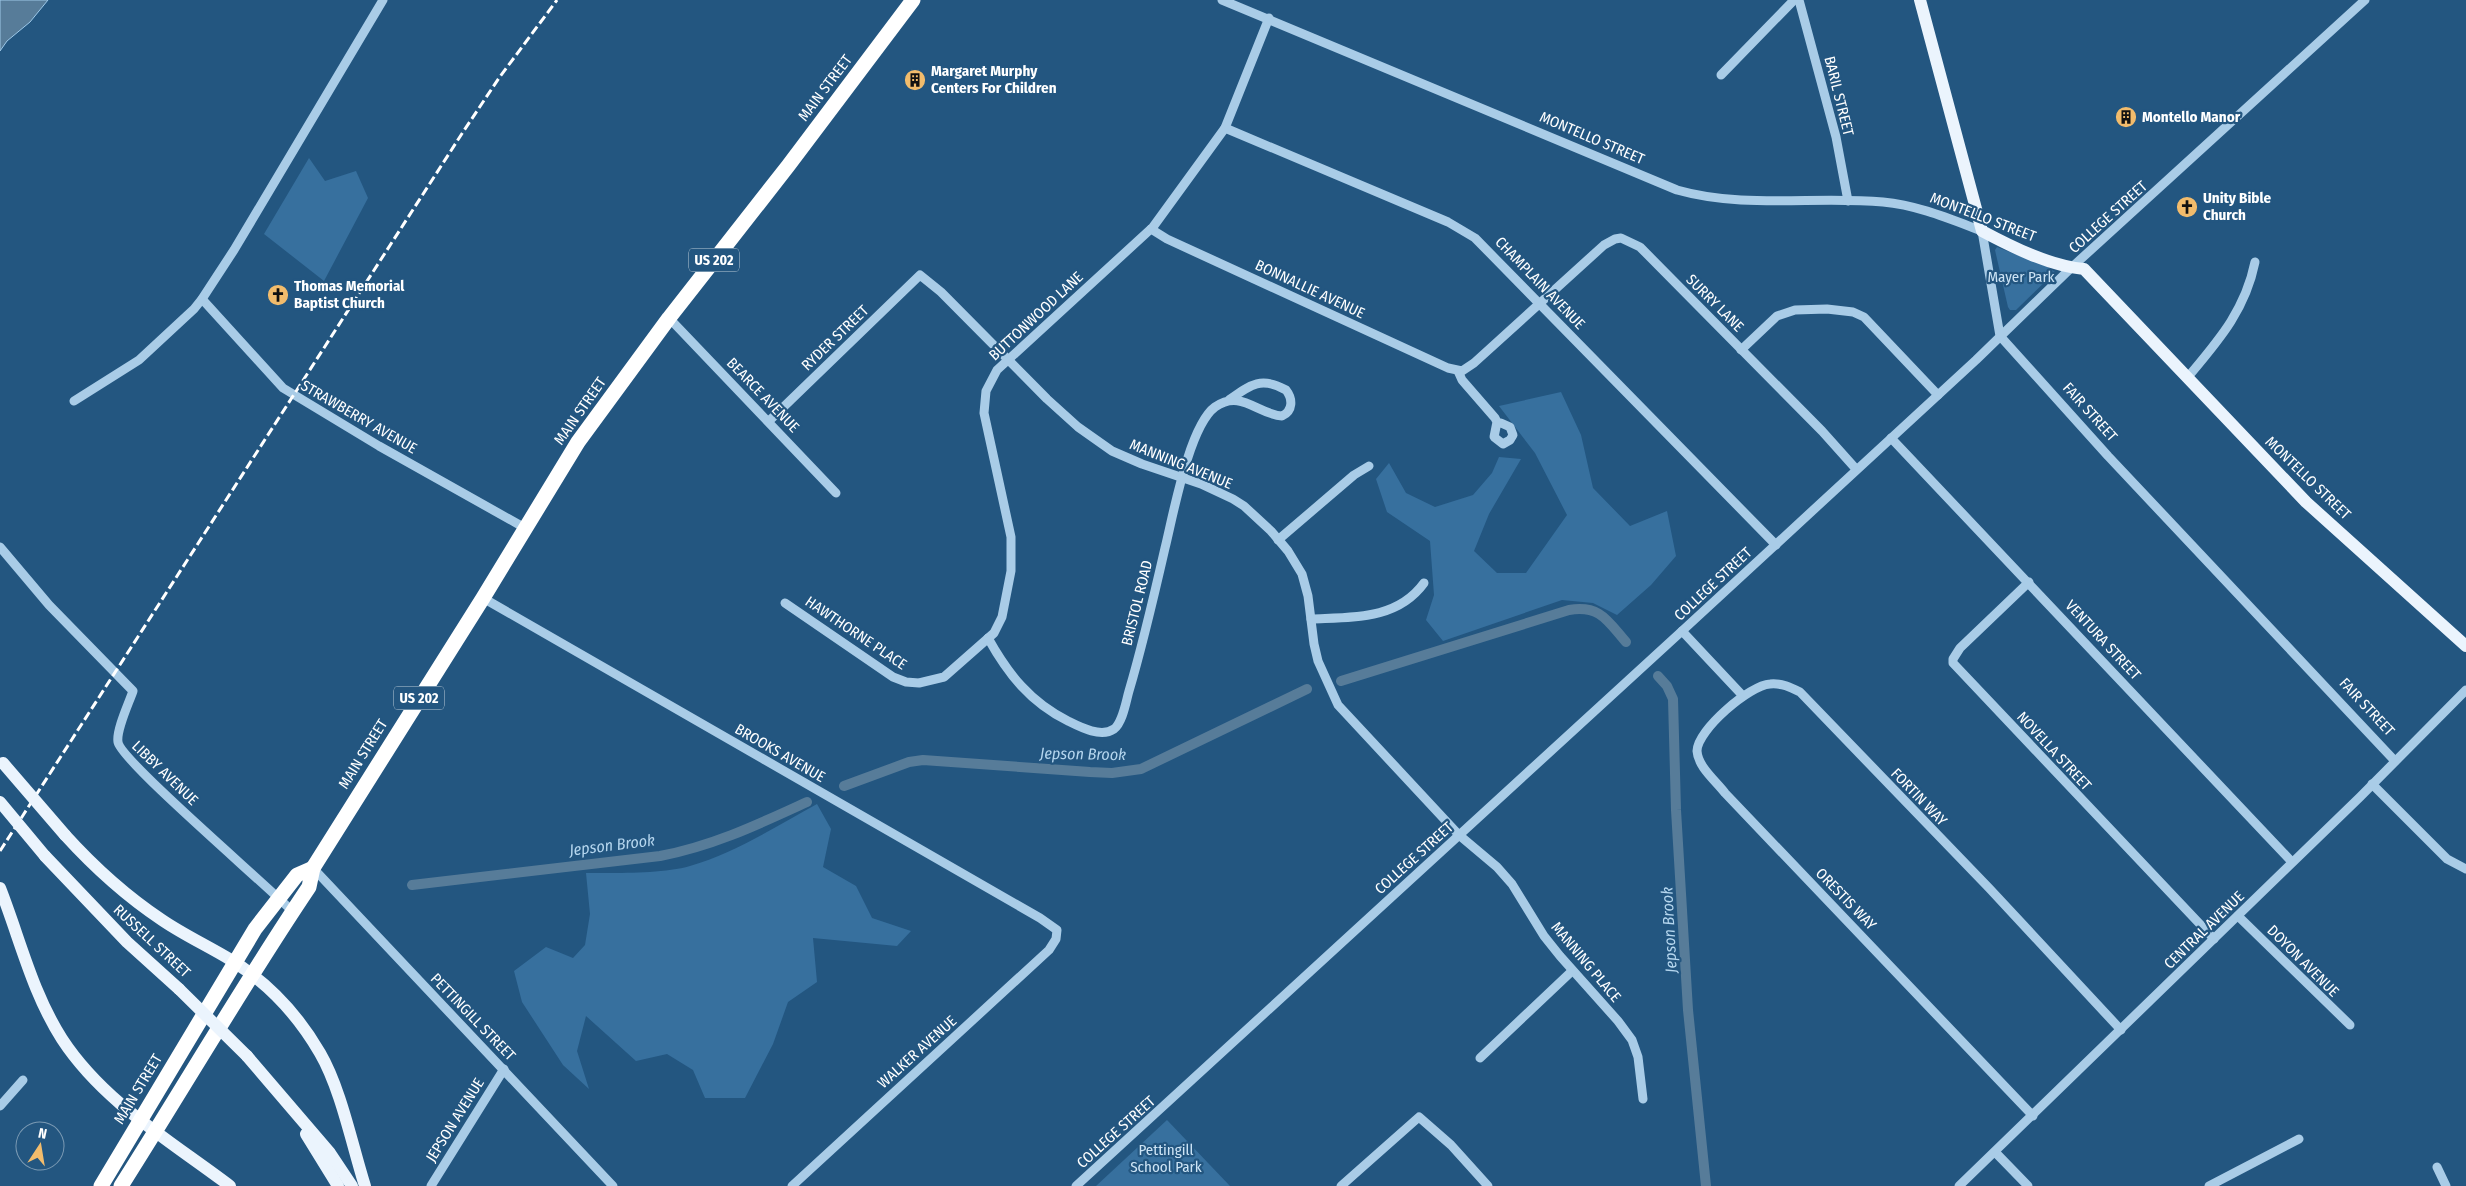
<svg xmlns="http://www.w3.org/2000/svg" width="2466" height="1186" font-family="'Fira Sans Condensed',sans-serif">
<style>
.green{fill:#37709e}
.water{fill:#577c99;stroke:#9dc8e8}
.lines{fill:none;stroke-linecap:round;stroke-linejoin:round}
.canal{stroke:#577c99;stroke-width:10}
.minor{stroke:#a9cce7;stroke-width:9}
.major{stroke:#ebf4fd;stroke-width:12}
.highway{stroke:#fff;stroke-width:15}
.rail{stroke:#fff;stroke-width:3;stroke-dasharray:9 4;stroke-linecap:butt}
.major-bridge{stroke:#ebf4fd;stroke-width:12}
.labels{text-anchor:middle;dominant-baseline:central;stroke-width:4.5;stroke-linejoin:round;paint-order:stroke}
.shield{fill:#235680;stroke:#bdccd9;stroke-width:1}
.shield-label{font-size:14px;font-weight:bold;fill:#fff}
.poi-label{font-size:15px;font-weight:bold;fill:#fff;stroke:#235680;text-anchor:start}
.street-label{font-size:15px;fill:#fff;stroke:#235680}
.park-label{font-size:15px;fill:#cde4f5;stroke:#235680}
.water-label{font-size:16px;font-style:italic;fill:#b5d6ee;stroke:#235680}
</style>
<rect width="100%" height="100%" fill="#235680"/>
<g class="green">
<polygon points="309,158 325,181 356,171 368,198 324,281 264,234"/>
<polygon points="1997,247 2048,267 2055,272 2016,310 2010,310 2008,307 1995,250"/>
<polygon points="1561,392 1581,435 1593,488 1630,526 1667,511 1676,556 1651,585 1617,615 1593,603 1562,600 1443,641 1426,620 1434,595 1430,541 1387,512 1376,479 1389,463 1406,493 1435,507 1473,495 1492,473 1499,457 1521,459 1489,514 1474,551 1497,573 1526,573 1567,515 1535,453 1499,406"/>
<path d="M 817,804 L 831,829 L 823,867 L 856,886 L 872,918 L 911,931 L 897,946 L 813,938 L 817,982 L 788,1002 L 773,1044 L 745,1098 L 705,1098 L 693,1070 L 667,1054 L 636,1061 L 586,1016 L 577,1051 L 589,1089 L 563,1065 L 522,1002 L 514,971 L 546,947 L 573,958 L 585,945 L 590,914 L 586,873 C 616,873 662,874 690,866 C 735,853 777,826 817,804 Z"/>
<polygon points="1167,1120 1230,1186 1096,1186"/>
</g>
<polygon class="water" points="0,0 48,0 30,22 7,41 0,51"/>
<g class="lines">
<g class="canal">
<polyline points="1658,676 1667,686 1673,699 1676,810 1688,1010 1706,1186"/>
<path d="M 1341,681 L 1569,610 C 1600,605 1607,620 1626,642"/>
<polyline points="844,786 909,762 923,760 1090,772 1112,773 1141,769 1307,689"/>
<path d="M 412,885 L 660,856 C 713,846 759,824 807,802"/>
</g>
<g class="minor">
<path d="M 1222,0 L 1677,190 C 1744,209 1814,196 1883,202 C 1917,205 1950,219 1982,231 L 2000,336 L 2108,456 L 2395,761"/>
<polyline points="1799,0 1836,137 1848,201"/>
<polyline points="1721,75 1794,0"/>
<polyline points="1225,128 1448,222 1475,238 1776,545"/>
<polyline points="1151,229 1167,239 1448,368 1462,371 1474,363 1604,245 1615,239 1621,238 1640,247 1822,431 1856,469"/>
<polyline points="202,299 283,388 379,446 525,528"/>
<polyline points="669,318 836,493"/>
<polyline points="1741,350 1777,316 1795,310 1827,309 1853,312 1864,317 1938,395"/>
<polyline points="1458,371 1462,380 1495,418 1497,422 1494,437 1503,444 1510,440 1513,435 1510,427 1501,423"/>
<path d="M 2187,378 C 2218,341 2245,311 2255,262"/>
<polyline points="74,401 139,360 194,309 202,299 234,250 383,0"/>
<polyline points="769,421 920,275 941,292 1047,399 1078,427 1112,451 1142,464 1201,484 1233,499 1244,506 1271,531 1288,551 1302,574 1308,596 1314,644 1318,661 1338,705 1459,835 1497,867 1512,884 1544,936 1560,956 1618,1021 1632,1040 1638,1057 1643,1099"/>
<polyline points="1891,438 2292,862"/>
<polyline points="1278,540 1354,475 1369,466"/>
<path d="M 0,547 L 49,605 L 133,691 C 129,703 116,730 118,742 C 120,760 269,887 293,912"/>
<polyline points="2029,582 1960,648 1953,659 1953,663 2214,939"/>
<polyline points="483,598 1040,918 1057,930 1056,939 1049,950 792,1186"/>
<polyline points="785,603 893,677 906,682 919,683 944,677 994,633 1002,617 1011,571 1011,537 984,413 986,391 997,370 1153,227 1225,128 1269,18"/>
<path d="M 1311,619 C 1353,617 1397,620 1424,583"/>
<polyline points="1682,631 1743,696"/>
<path d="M 988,638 C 1008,674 1030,702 1068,721 C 1080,727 1101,738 1114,729 C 1123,722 1126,701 1129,691 C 1143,644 1154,596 1165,548 C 1173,516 1189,426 1215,407 C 1241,389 1257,414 1282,416 C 1293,411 1293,399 1286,390 C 1261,376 1250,385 1229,400"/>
<polyline points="2372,784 2447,859 2466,869"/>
<polyline points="313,868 613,1186"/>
<polyline points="2238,916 2350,1025"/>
<polyline points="1480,1058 1572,971"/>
<polyline points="0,1106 23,1080"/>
<path d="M 2033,1116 L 1725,793 C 1716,781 1698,767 1697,751 C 1697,730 1750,685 1770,684 C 1782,683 1790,687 1800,692 L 1989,888 L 2121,1030"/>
<polyline points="1995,1152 2028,1186"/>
<polyline points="2437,1167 2446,1186"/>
<polyline points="431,1186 504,1069"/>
<polyline points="1076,1186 1682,631 1976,360 2071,268 2365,0"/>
<polyline points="1341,1186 1419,1117 1451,1145 1488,1186"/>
<polyline points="1959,1186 2360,797 2466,690"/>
<polyline points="2209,1186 2299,1139"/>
</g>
<g class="major">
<path d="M 1920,0 L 1982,231 C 2012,247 2050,266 2084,269 L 2306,502 L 2466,646"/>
<path d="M 65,835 C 94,867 126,896 162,920 C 184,935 208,946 231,960 C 268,983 298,1015 320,1053 C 341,1089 352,1145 365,1186"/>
<polyline points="45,856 127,942 179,989"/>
<path d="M 0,888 C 20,939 32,992 62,1039 C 103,1102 172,1142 230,1186"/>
<polyline points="247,1056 330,1153 352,1186"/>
<polyline points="306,1134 338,1186"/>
</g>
<g class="highway">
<polyline points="101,1186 255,929 297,875 313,868"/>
<path d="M 121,1186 C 184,1087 243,985 309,887 L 313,868 L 483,598 L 578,442 L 669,318 L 788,166 L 913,0"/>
</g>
<polyline class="rail" points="0,851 463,132 499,78 557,0"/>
<g class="major-bridge">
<polyline points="3,763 65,835"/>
<polyline points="0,802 45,856"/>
<polyline points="179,989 247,1056"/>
</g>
</g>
<defs>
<g id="building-disc" transform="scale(1.125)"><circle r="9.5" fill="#f2bc6c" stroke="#235680"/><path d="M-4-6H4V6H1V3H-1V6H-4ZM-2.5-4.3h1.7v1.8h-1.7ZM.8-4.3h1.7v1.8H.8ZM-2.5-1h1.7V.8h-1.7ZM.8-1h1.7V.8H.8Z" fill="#111"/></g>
<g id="church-disc" transform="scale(1.125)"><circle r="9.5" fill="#f2bc6c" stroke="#235680"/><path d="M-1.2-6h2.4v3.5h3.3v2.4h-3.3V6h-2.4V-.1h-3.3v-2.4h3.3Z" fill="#111"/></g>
</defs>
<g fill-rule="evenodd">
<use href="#building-disc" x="915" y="80"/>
<use href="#building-disc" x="2126" y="117"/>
<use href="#church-disc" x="2187" y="207"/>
<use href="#church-disc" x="278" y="295"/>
</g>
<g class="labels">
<g class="shield">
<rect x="689" y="248.5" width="50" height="23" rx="4"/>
<rect x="394" y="686.5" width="50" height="23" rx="4"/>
</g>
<g class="shield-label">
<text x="714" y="260">US 202</text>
<text x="419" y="698">US 202</text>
</g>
<g class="poi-label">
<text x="931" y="71">Margaret Murphy<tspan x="931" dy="17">Centers For Children</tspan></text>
<text x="2142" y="117">Montello Manor</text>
<text x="2203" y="198">Unity Bible<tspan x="2203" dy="17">Church</tspan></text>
<text x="294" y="286">Thomas Memorial<tspan x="294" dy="17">Baptist Church</tspan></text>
</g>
<g class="street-label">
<text transform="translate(825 88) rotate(-53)">MAIN STREET</text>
<text transform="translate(1839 96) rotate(76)">BARIL STREET</text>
<text transform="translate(1592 138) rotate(23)">MONTELLO STREET</text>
<text transform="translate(1983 217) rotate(21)">MONTELLO STREET</text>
<text transform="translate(2108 217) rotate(-42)">COLLEGE STREET</text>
<text transform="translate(1540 283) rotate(46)">CHAMPLAIN AVENUE</text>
<text transform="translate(1310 289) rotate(25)">BONNALLIE AVENUE</text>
<text transform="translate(1715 303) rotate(45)">SURRY LANE</text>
<text transform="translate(1036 316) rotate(-43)">BUTTONWOOD LANE</text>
<text transform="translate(835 338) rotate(-44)">RYDER STREET</text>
<text transform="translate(763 395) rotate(46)">BEARCE AVENUE</text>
<text transform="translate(580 411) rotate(-55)">MAIN STREET</text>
<text transform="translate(2090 412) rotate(48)">FAIR STREET</text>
<text transform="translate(359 417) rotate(30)">STRAWBERRY AVENUE</text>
<text transform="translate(1181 464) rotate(22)">MANNING AVENUE</text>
<text transform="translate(2308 478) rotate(44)">MONTELLO STREET</text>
<text transform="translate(1713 584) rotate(-43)">COLLEGE STREET</text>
<text transform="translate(1137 603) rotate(-76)">BRISTOL ROAD</text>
<text transform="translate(856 633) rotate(34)">HAWTHORNE PLACE</text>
<text transform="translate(2103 640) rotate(47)">VENTURA STREET</text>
<text transform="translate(2367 707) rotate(47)">FAIR STREET</text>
<text transform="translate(2054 751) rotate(47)">NOVELLA STREET</text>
<text transform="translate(780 753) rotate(30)">BROOKS AVENUE</text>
<text transform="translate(363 754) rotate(-58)">MAIN STREET</text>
<text transform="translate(165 773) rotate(44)">LIBBY AVENUE</text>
<text transform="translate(1919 797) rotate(46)">FORTIN WAY</text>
<text transform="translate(1414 858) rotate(-42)">COLLEGE STREET</text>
<text transform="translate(1846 899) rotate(46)">ORESTIS WAY</text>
<text transform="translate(2204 930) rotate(-44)">CENTRAL AVENUE</text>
<text transform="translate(152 941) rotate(43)">RUSSELL STREET</text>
<text transform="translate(2303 961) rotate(45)">DOYON AVENUE</text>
<text transform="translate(1586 962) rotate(50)">MANNING PLACE</text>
<text transform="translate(473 1017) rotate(46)">PETTINGILL STREET</text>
<text transform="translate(917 1052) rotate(-42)">WALKER AVENUE</text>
<text transform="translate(138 1089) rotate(-59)">MAIN STREET</text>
<text transform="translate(455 1120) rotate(-58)">JEPSON AVENUE</text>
<text transform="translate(1116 1132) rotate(-42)">COLLEGE STREET</text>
</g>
<g class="park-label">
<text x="2021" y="277">Mayer Park</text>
<text x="1166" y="1150">Pettingill<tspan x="1166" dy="17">School Park</tspan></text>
</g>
<g class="water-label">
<text transform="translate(1083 754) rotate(1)">Jepson Brook</text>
<text transform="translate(612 845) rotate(-7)">Jepson Brook</text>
<text transform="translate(1669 930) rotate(-93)">Jepson Brook</text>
</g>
</g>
<g transform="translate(40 1146) rotate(12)"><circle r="24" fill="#235680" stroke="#7b9ab3"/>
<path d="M0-4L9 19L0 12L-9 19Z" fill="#f2bc6c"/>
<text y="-8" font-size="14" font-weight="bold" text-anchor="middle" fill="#ffffff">N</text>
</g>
</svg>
